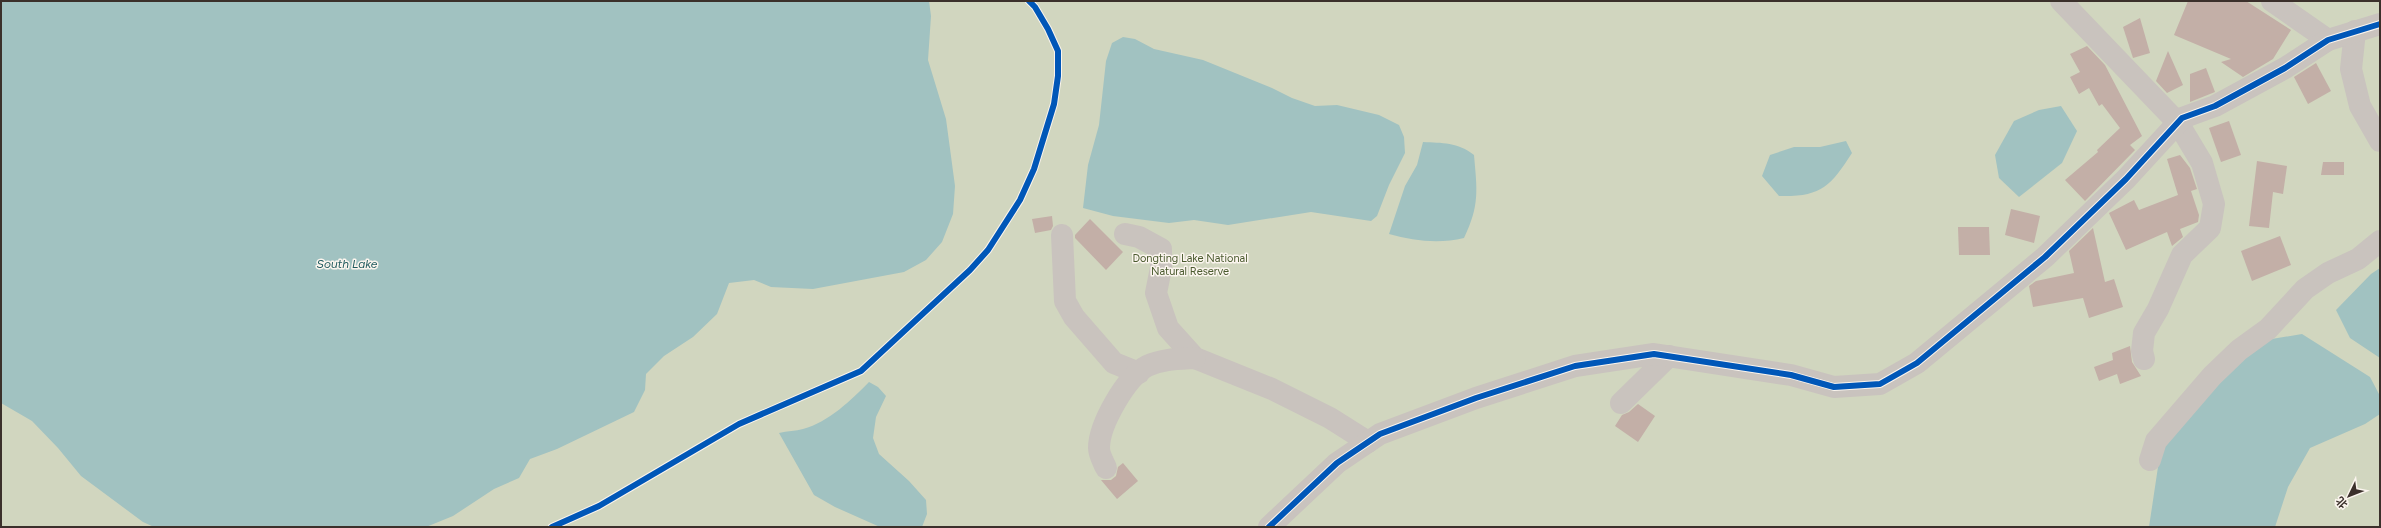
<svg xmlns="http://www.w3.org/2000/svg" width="2381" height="528" font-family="Figtree,'Noto Sans SC',sans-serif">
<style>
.green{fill:#d1d6bf}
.water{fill:#a1c2c1}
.building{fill:#c3afa7}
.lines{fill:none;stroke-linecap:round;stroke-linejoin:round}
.minor{stroke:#c9c3be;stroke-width:22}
.cycleway-casing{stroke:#fbf5ee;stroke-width:8}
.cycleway{stroke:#0057b8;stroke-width:6}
.labels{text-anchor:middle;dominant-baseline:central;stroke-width:3;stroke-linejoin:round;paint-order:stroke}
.park-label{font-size:11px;fill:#4a5a2e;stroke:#fbf5ee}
.water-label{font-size:12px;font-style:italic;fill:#1f5a5e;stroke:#fbf5ee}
</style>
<rect width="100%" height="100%" fill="#f0ebe5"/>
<rect class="green" x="1" y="1" width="2379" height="526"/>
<g class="water">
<polygon points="1,1 929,1 931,16 928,60 946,119 955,186 953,214 942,242 926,260 904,272 813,289 771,287 754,280 729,283 717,314 693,337 664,356 646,374 645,390 634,412 557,449 530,459 519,478 494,489 453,516 426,527 154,527 143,522 81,476 58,448 32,421 1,403"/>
<polygon points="1123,37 1135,39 1154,49 1203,60 1272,88 1292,98 1315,106 1337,105 1379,115 1399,125 1404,137 1405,153 1389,185 1377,216 1371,221 1311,212 1228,225 1194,220 1169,223 1113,216 1083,208 1088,165 1099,125 1106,61 1112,43"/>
<polygon points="2061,106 2077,131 2062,163 2019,197 1999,178 1995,155 2014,121 2039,110"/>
<path d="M 1846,141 L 1852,153 C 1830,187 1821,197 1779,196 L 1762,176 L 1770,155 L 1794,147 L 1820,147 Z"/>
<path d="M 1423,142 C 1442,143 1458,142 1474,155 C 1477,190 1480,205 1464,238 C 1439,244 1414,241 1389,234 L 1405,186 L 1417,165 Z"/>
<polygon points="2380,268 2380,358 2350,338 2336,310 2371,274"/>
<polygon points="2302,334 2370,377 2380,396 2380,414 2365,424 2310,448 2288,487 2275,527 2149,527 2161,447 2254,342"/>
<path d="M 869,382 L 878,387 L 886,396 L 876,417 L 873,438 L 879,454 L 909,481 L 926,500 L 927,514 L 922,527 L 880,527 L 835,507 L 814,495 L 779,433 C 787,431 796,431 803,429 C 829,422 851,400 869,382 Z"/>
</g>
<g class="building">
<polygon points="2188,1 2246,1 2291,30 2273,59 2243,77 2221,62 2231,59 2174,35"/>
<polygon points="2140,18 2150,53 2133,58 2123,27"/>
<polygon points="2087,46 2105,65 2142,136 2130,145 2135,150 2085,201 2065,180 2098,152 2097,150 2120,128 2102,104 2099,106 2089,88 2079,94 2070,77 2080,72 2070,54"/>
<polygon points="2168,51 2183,85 2167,93 2156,81"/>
<polygon points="2316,63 2331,91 2308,104 2294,77"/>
<polygon points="2206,68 2215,92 2190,102 2190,74"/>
<polygon points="2229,121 2241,155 2221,162 2209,128"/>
<polygon points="2180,155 2190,168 2197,189 2191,191 2199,215 2198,222 2180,229 2183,237 2172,246 2167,232 2126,250 2109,213 2134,200 2139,210 2178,195 2167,159"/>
<polygon points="2257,161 2287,166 2283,194 2273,192 2269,228 2249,226"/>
<polygon points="2323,162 2344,162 2344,175 2321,175"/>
<polygon points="2011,209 2040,216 2034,243 2005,235"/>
<polygon points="1052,216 1053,226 1051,230 1035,233 1032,219"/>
<polygon points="1090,219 1123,252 1106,270 1075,238 1075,235"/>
<polygon points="1958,227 1989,227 1990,255 1959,255"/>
<polygon points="2093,228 2105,282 2114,279 2123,307 2089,318 2083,298 2033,307 2029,286 2036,281 2074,273 2069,251"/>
<polygon points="2280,236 2291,265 2252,281 2241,251"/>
<polygon points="2130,346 2132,362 2141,376 2120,384 2117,374 2099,381 2094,367 2113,360 2112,353"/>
<polygon points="1638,404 1655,416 1638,442 1615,426 1622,415 1629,412"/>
<polygon points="1123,463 1138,481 1117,499 1101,480 1111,480 1116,476 1118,467"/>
</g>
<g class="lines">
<g class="minor">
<polyline points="2061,1 2178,123 2202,163 2214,204 2210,228 2182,255 2158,309 2144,333 2142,351 2144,359"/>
<polyline points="2272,1 2328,40"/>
<polyline points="2355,31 2351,69 2360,106 2380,141"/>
<polyline points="1125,234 1139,237 1161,249 1161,268 1156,293 1168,328 1195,358 1272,389 1330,418 1368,442"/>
<polyline points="1062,235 1065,301 1074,317 1114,363 1139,373"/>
<polyline points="1621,403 1669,356"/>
<polyline points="2150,460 2156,441 2212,376 2239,350 2268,329 2305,289 2328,273 2358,259 2380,241"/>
<path d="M 1106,468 C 1104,463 1099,455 1099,448 C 1099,425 1126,377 1147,366 C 1162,359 1178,359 1195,358"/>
<polyline points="1269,527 1337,463 1380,434 1476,398 1575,366 1654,354 1791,375 1834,387 1880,384 1917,363 2045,257 2126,179 2182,118 2215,106 2285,68 2328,40 2380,24"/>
</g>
<g class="cycleway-casing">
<g id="cycleway">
<polyline points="552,527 599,506 739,424 861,371 970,270 988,250 1020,200 1034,169 1054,104 1058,76 1058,51 1048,29 1035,7 1029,1"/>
<polyline points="1269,527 1337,463 1380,434 1476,398 1575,366 1654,354 1791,375 1834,387 1880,384 1917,363 2045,257 2126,179 2182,118 2215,106 2285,68 2328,40 2380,24"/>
</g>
</g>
<use href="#cycleway" class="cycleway"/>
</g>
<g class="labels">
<g class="park-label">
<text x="1190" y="258">Dongting Lake National<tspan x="1190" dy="13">Natural Reserve</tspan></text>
</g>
<g class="water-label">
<text x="347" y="264">South Lake</text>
</g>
</g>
<rect width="2381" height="528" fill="none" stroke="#3b302b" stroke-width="4"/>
<g transform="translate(2349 496) rotate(227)" stroke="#fbf5ee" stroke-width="3" paint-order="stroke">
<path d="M0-3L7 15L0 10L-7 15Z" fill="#3b302b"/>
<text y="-6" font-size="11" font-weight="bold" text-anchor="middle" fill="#3b302b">北</text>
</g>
</svg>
